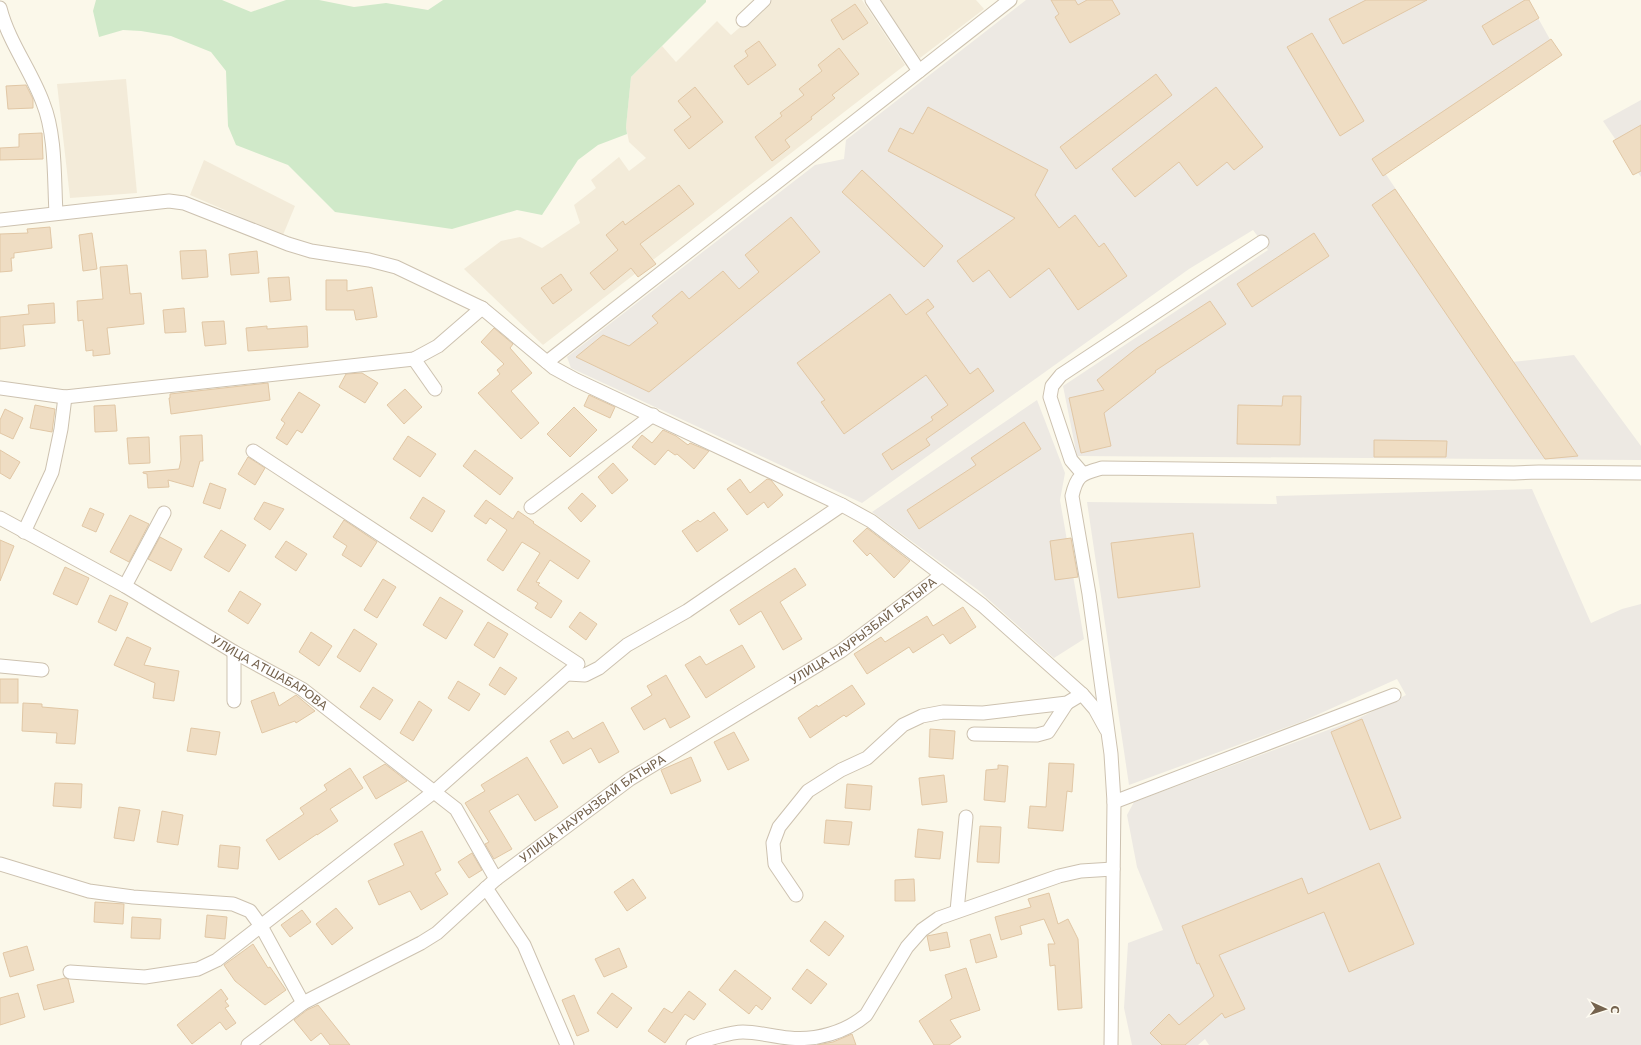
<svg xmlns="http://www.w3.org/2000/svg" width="1641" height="1045" font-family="'DejaVu Sans',sans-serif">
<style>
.residential{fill:#f3ebd9}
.industrial{fill:#ede9e3}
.green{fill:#d0e9c9}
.building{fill:#efddc3;stroke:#e1c7a5}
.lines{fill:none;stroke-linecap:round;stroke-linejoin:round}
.minor-casing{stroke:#cdc2b0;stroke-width:15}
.minor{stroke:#fff;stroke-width:13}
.labels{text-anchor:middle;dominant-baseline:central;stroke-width:3;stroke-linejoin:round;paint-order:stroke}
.street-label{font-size:12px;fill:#75634e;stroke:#fefbf1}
</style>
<rect width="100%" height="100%" fill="#fbf8ea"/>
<g class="residential">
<polygon points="772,0 862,0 905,65 543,345 464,269 501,241 520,237 542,248 580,223 574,205 596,188 591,180 619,157 629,171 646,158 629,142 626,127 631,77 662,46 676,62 717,21 731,35"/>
<polygon points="880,0 976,0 984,9 920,58"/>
<polygon points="126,79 137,193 70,198 57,84"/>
<polygon points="204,160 295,206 283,235 190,195"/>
</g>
<g class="industrial">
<polygon points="1026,0 1528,0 1557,52 1385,173 1512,362 1574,355 1641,446 1641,460 1077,456 1063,386 1268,250 1253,230 1189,269 862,503 571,368 567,357 815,165 844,159 846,140"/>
<polygon points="1641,100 1641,177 1603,121"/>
<polygon points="1037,400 1065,473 1060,500 1084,639 1054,658 978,590 872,512"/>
<polygon points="1532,489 1591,623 1622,609 1641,604 1641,1045 1209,1045 1205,1039 1198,1045 1132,1045 1124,1008 1128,943 1163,930 1137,867 1127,815 1134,802 1355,720 1406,695 1397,679 1301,722 1129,785 1087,502 1277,504 1276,496"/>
</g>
<polygon class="green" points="96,0 222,0 251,12 286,0 319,0 354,7 386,3 428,10 443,0 706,0 706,2 631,77 626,127 627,134 598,145 578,160 542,215 517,210 452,229 335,212 288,165 236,145 228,126 226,71 211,52 171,36 141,31 123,30 99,37 93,11"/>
<g class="building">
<polygon points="1051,0 1075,0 1078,5 1087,0 1112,0 1120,14 1070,43 1055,17 1059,14"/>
<polygon points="1366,0 1427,0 1343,44 1329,19"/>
<polygon points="1525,0 1529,0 1539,18 1493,45 1482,26"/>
<polygon points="855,4 868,23 843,40 831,20"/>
<polygon points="1312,33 1364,121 1340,136 1287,47"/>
<polygon points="1551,39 1562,55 1383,176 1372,159"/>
<polygon points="759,41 776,65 748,85 734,66 748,56 745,51"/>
<polygon points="839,48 859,74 832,95 835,98 811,117 812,119 785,140 790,147 772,161 755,137 782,116 780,113 804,95 799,89 822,71 818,65"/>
<polygon points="1156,74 1172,95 1076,169 1060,147"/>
<polygon points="26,85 33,99 33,108 8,109 6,86"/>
<polygon points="695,87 723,122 689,149 674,130 691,117 678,101"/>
<polygon points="1216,87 1263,147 1234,170 1227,162 1197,186 1179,162 1135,197 1112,169"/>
<polygon points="928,107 1048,170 1035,195 1059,228 1075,215 1099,247 1104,243 1127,276 1078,310 1049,268 1010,298 989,270 973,282 957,261 1015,218 888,151 900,128 913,134"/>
<polygon points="1641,125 1641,171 1633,175 1613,141"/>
<polygon points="42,133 43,159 0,160 0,148 19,147 19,134"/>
<polygon points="862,170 943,246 924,267 842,192"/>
<polygon points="679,185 694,204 640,244 656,264 638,277 631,268 604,290 590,273 618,250 606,235 623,221 625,225"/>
<polygon points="1395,189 1578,456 1545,459 1372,205"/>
<polygon points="791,217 820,252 649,392 576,357 603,335 629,346 658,323 652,316 682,291 689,299 723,271 739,289 759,272 745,255"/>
<polygon points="50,227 52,248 14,253 14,258 11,258 12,271 0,272 0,234 28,233 27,229"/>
<polygon points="92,233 97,269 83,271 79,235"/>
<polygon points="1314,233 1329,256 1252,307 1237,284"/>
<polygon points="206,250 208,277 182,279 180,251"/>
<polygon points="257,251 259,273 231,275 229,254"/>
<polygon points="127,265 130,294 141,293 144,324 107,328 110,354 93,356 93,350 86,351 83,320 78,321 77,301 103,299 100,267"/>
<polygon points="561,274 572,290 553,304 541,288"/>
<polygon points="289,277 291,300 270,302 268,278"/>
<polygon points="326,280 347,280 347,291 372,287 377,317 356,320 354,310 326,310"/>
<polygon points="890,294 906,315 928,299 934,307 926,313 970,374 978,368 994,391 926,439 930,445 892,470 882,454 933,420 931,417 948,405 926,375 844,434 821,402 825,400 797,363"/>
<polygon points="1210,301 1226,324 1155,371 1156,372 1104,413 1111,446 1081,453 1069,398 1104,390 1097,380 1137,348"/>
<polygon points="54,303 55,323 23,325 25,346 0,349 0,317 29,314 28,305"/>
<polygon points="184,308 186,332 165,333 163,310"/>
<polygon points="224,321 226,344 205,346 202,322"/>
<polygon points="267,326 267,329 307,326 308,347 248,351 246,328"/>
<polygon points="494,328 513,344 510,348 532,373 511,391 539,423 521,439 478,393 500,374 497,370 504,364 481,342"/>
<polygon points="362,373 378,383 365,403 339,387 346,374"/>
<polygon points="268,383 270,400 171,414 169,398 170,398 170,394"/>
<polygon points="405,389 422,407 404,424 387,405"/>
<polygon points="299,392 320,405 302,433 297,430 287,445 276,438 285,423 281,420"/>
<polygon points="589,395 615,407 610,418 584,406"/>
<polygon points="1283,396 1301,396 1300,445 1237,444 1238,405 1282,406"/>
<polygon points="35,405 55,409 52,432 30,428"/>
<polygon points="115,405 117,431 95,432 94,406"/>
<polygon points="574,407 597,430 570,457 547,434"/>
<polygon points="5,409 23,418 13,439 0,433 0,420"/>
<polygon points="1024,422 1041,449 919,529 907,510 976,465 971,458"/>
<polygon points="663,430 676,436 688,445 690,443 709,451 694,469 677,454 675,455 668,450 655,465 632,447 642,435 652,443"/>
<polygon points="202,435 203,461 200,461 193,487 168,480 169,487 148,488 147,474 143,473 143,472 179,469 181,460 180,436"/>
<polygon points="408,436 436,454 420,477 393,459"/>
<polygon points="149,437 150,463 129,464 127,438"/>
<polygon points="1374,440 1447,441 1446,457 1374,457"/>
<polygon points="0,450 20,462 10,479 0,473"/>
<polygon points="475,450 513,478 500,495 463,466"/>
<polygon points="248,457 265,468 255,485 238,474"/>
<polygon points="613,463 628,480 612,494 598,477"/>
<polygon points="740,479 750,493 767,479 771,480 783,495 768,508 764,502 747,515 727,489"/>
<polygon points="210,483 226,489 220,509 203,503"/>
<polygon points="582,493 596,506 581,522 568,508"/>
<polygon points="423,497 445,511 432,532 410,518"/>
<polygon points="486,500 513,519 518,511 534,522 533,523 590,561 578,579 550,560 536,582 540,583 538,585 562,601 551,618 535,608 538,603 517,590 540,553 522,542 503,571 487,560 507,530 490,518 486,524 474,516"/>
<polygon points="264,502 284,509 270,530 254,519"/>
<polygon points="90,508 104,514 96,532 82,526"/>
<polygon points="714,512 728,530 697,552 682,531 698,520 700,522"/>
<polygon points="130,515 149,524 129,562 110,552"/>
<polygon points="344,520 377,542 361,567 342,555 347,546 333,537"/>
<polygon points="867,528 910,561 894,578 870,553 867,556 853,541"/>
<polygon points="221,530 246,545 229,572 204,557"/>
<polygon points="1193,533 1200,587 1118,598 1111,543"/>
<polygon points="160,537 182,549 171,571 148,559"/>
<polygon points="1071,538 1078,577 1055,580 1050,541"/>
<polygon points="0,540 14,546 0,581"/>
<polygon points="286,541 307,554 296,571 275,557"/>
<polygon points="65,567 89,578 77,605 53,594"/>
<polygon points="795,568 806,585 780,602 802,639 783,650 761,611 739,625 730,610"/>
<polygon points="383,579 396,587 377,618 364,610"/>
<polygon points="240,591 261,604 248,624 228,611"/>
<polygon points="110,595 128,603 116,631 98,622"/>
<polygon points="440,597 463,611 446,639 423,625"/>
<polygon points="963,607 976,627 950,644 943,634 913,653 909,647 867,674 854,654 881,637 885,642 927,616 933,626"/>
<polygon points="580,612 597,624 586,640 569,627"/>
<polygon points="488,622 508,634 494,658 474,645"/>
<polygon points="354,629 377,644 360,672 337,657"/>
<polygon points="311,632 332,646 319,666 299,652"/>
<polygon points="127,637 151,648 144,665 179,671 174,701 153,698 155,683 114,665"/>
<polygon points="742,645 755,667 706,698 685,665 700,656 706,665"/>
<polygon points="500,667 517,678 505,695 489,685"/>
<polygon points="666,675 690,717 670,728 665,718 644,730 631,708 652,695 647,686"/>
<rect x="0" y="679" width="18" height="24"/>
<polygon points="458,681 480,694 469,711 448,698"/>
<polygon points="852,685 865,704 846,717 844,715 810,738 798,718 817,705 818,707"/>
<polygon points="373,687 393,700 380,720 360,707"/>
<polygon points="274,692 279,706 296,695 315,711 296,723 295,721 262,733 251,701"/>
<polygon points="419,701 432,710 413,741 400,733"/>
<polygon points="23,703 42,704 42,707 78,710 75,744 56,743 57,733 22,731"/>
<polygon points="1362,719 1401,818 1370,830 1331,732"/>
<polygon points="603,722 619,752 599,763 591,748 563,764 550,741 568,731 573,739"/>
<polygon points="191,728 220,732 216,755 187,751"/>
<polygon points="930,729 955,731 953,759 929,757"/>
<polygon points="734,732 749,760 728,770 714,742"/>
<polygon points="527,757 558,807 535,821 518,794 489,811 512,849 494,859 485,844 489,842 465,803 485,791 481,785"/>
<polygon points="691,757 701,781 671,794 661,770"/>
<polygon points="1049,763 1074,764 1072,792 1067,791 1063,831 1028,828 1030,806 1046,807"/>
<polygon points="385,764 407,781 376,799 363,777"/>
<polygon points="998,765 1008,766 1005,802 984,800 986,770 998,769"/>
<polygon points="350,768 363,788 330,809 338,821 317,835 317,834 279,860 266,840 304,814 300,808 327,790 324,785"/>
<polygon points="944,775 947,802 922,805 919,778"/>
<polygon points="55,783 82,784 81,808 53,806"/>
<polygon points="847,784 872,786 870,810 845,808"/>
<polygon points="119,807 140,810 134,841 114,838"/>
<polygon points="162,811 183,815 178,845 157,842"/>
<polygon points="826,820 852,822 849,845 824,843"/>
<polygon points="980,826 1001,827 999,863 977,862"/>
<polygon points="918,829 943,832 940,859 915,857"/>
<polygon points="422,831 441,870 435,873 448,894 421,910 410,891 379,905 368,881 404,865 394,844"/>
<polygon points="220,845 240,847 238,869 218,867"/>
<polygon points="472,853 482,870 469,878 458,862"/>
<polygon points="1379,863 1414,944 1349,972 1324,912 1219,955 1245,1009 1225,1018 1222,1013 1185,1045 1162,1045 1150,1033 1169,1014 1179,1025 1214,996 1199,963 1197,964 1182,926 1302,878 1308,894"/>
<polygon points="633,879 646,898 627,911 614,892"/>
<polygon points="914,879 915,901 895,901 895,880"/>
<polygon points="1049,893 1058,924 1068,919 1078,939 1082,1008 1058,1010 1055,965 1050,966 1048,944 1055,944 1044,919 1020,926 1022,934 1001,940 995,917 1031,907 1028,899"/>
<polygon points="95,902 124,904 123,924 94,922"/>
<polygon points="336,908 353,928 332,945 316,924"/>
<polygon points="302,910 311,922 290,937 281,925"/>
<polygon points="207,915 227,917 225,939 205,937"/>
<polygon points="132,917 161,919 160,939 131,938"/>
<polygon points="825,921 844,936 829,956 810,941"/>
<polygon points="947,932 950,947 930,951 927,936"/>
<polygon points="990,934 997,957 976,963 970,940"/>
<polygon points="253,944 268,968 270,967 286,990 265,1005 235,981 224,965"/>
<polygon points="27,946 34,970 10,977 3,953"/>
<polygon points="619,948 627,967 604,977 595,959"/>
<polygon points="966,968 980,1010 950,1020 961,1037 949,1045 934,1045 919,1021 952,998 945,975"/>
<polygon points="807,969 827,984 811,1004 792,989"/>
<polygon points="735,970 771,998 762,1010 756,1005 749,1014 719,990"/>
<polygon points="65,978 68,979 74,1002 44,1010 37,985"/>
<polygon points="221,989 228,999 225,1001 229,1006 225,1008 236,1023 226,1030 220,1022 192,1044 177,1025"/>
<polygon points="689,991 706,1004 694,1020 685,1014 665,1043 648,1031 664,1008 672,1013"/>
<polygon points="18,993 25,1017 0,1025 0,998"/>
<polygon points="612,993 632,1008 617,1028 597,1013"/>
<polygon points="574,995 589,1031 577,1036 562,1000"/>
<polygon points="318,1005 350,1045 330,1045 321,1033 311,1041 294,1020 307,1010"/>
<polygon points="852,1034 856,1045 817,1045 833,1042"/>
</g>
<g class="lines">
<g class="minor-casing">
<g id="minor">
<polyline points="872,0 919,71"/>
<path d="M 0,8 C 9,43 31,70 43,103 C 56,135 54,179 56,213"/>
<polyline points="743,20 764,0"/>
<polyline points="0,220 169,201 184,203 288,244 311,251 369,260 396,267 482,308 554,368 576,380 842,505 871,521 982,605 1082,694 1095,709 1106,729"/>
<polyline points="414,359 435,389"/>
<polyline points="547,362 1010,0"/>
<polyline points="0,388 65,397 414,359 438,346 482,308"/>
<polyline points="1083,474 1071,460 1050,397 1052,386 1061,375 1262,242"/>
<polyline points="531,507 653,415"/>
<path id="s1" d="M 0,518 L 125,586 L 234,652 L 302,689 L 456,809 L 496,879"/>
<polyline points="24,532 52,472 61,429 65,397"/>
<polyline points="125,586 164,513"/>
<polyline points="234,652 234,701"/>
<polyline points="0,666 42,670"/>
<polyline points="568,674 585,675 599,668 627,645 687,611 842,505"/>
<polyline points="974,734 1037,735 1048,732 1067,703"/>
<polyline points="1114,802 1394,695"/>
<polyline points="0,864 89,891 133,897 233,904 250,911 261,926 303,1003"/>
<polyline points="486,888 524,945 567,1045"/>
<polyline points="796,895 775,864 773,843 779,827 808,791 841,770 867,758 903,725 922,716 943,712 983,713 1067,703 1082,694"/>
<polyline points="957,911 966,817"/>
<polyline points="70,972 145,977 198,969 217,960 435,791 578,664 253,451"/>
<path id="s2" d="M 248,1045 L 303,1003 L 421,943 L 437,933 L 496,879 L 630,779 L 841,651 L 942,575"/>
<path d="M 693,1045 C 703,1040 732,1032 743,1032 C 759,1032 774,1037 789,1038 C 816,1041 846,1032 866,1015 L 907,947 L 922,930 L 939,918 L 1059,876 L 1081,871 L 1113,869"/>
<path d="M 1111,1045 L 1114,802 L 1111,754 L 1089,594 L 1072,496 C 1077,474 1082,474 1102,468 L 1514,473 L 1539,472 L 1641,473"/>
</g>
</g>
<use href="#minor" class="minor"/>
</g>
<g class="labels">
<g class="street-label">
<text stroke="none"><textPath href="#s2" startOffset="744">УЛИЦА НАУРЫЗБАЙ БАТЫРА</textPath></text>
<text stroke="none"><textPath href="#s1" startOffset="311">УЛИЦА АТШАБАРОВА</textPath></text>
<text stroke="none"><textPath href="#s2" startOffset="420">УЛИЦА НАУРЫЗБАЙ БАТЫРА</textPath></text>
</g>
</g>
<g transform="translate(1605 1009) rotate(93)" stroke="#fefbf1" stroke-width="3" paint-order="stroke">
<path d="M0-3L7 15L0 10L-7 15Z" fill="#75634e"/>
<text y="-6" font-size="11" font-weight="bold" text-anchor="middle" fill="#75634e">С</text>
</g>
</svg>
